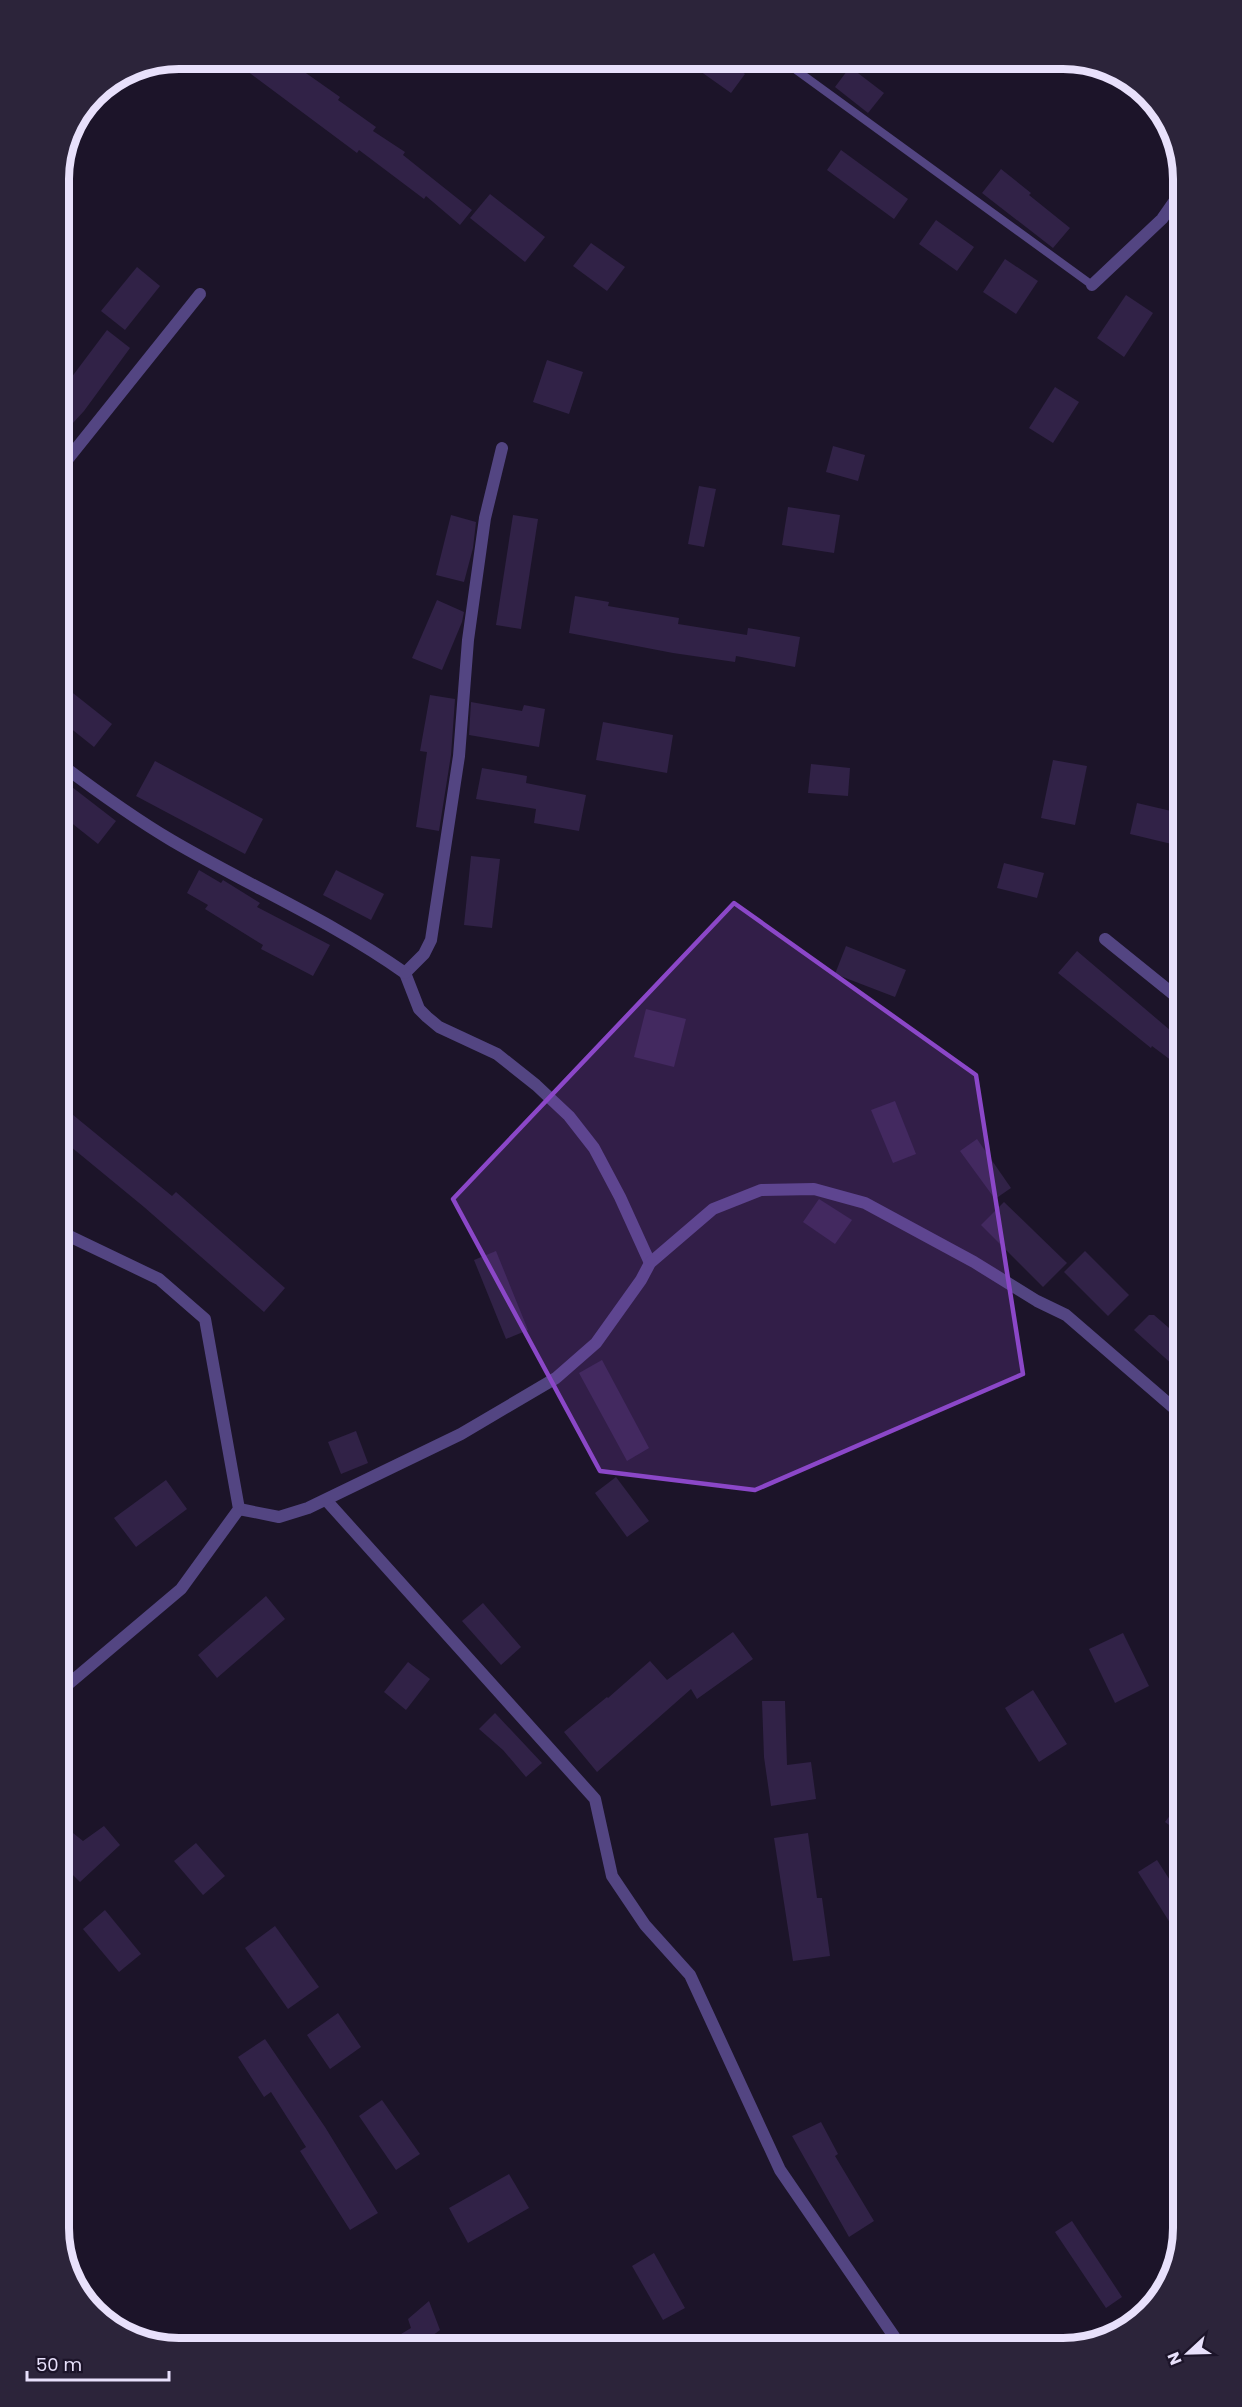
<svg xmlns="http://www.w3.org/2000/svg" width="1242" height="2407" font-family="Poppins,sans-serif">
<style>
.building{fill:#312247}
.lines{fill:none;stroke-linecap:round;stroke-linejoin:round}
.service{stroke:#534582;stroke-width:8}
.minor{stroke:#534582;stroke-width:12}
.marked{fill:#8b47c8;fill-opacity:0.2;stroke:#8b47c8;stroke-width:4.5;stroke-linejoin:round}
.rim{fill:none;stroke:#e8e0fb;stroke-width:8}
</style>
<rect width="100%" height="100%" fill="#1c1429"/>
<g class="building">
<polygon points="231,59 286,59 340,97 338,100 376,127 373,131 405,152 403,155 472,210 460,225 426,196 424,199 359,150 357,153"/>
<polygon points="683,59 723,59 745,74 731,93"/>
<polygon points="850,67 884,93 868,113 835,87"/>
<polygon points="841,150 908,199 894,219 827,170"/>
<polygon points="1001,169 1031,193 1029,195 1070,228 1053,248 982,193"/>
<polygon points="490,194 545,237 525,262 470,218"/>
<polygon points="936,220 974,247 957,271 919,244"/>
<polygon points="591,243 625,267 607,291 573,266"/>
<polygon points="1005,259 1038,281 1016,314 983,292"/>
<polygon points="137,267 160,286 125,330 101,311"/>
<polygon points="1126,295 1153,313 1124,357 1097,338"/>
<polygon points="107,330 130,348 84,411 59,438 59,394"/>
<polygon points="547,360 583,372 569,414 533,402"/>
<polygon points="1055,387 1079,402 1053,443 1029,428"/>
<polygon points="833,446 865,455 858,481 826,472"/>
<polygon points="699,486 716,489 704,547 688,544"/>
<polygon points="788,507 840,515 834,553 782,545"/>
<polygon points="451,515 476,522 473,548 464,582 436,575"/>
<polygon points="513,515 538,519 521,629 496,625"/>
<polygon points="575,596 609,602 608,606 679,618 678,624 747,635 748,628 800,637 795,667 736,656 735,662 673,653 569,633"/>
<polygon points="437,600 464,612 462,622 442,670 412,658"/>
<polygon points="59,682 112,724 94,747 59,719"/>
<polygon points="430,695 455,699 451,755 439,831 416,827 427,752 420,751"/>
<polygon points="471,702 522,711 524,705 545,709 539,747 469,735"/>
<polygon points="603,722 673,735 667,773 596,760"/>
<polygon points="1053,760 1087,766 1075,825 1041,818"/>
<polygon points="155,761 263,819 245,854 136,796"/>
<polygon points="811,764 850,768 848,796 808,793"/>
<polygon points="482,768 527,776 526,783 586,795 579,831 534,823 536,809 476,799"/>
<polygon points="59,777 116,821 98,844 59,813"/>
<polygon points="1137,803 1184,814 1184,847 1130,834"/>
<polygon points="471,856 500,859 492,928 464,925"/>
<polygon points="1004,863 1044,873 1037,898 997,888"/>
<polygon points="199,870 221,883 223,880 260,903 257,907 330,945 313,976 261,949 263,945 205,909 208,905 187,893"/>
<polygon points="336,870 384,894 371,920 323,895"/>
<polygon points="846,946 906,970 895,997 835,974"/>
<polygon points="1077,951 1184,1042 1184,1070 1152,1046 1151,1048 1058,973"/>
<polygon points="646,1009 686,1019 674,1067 634,1057"/>
<polygon points="895,1101 916,1154 893,1163 871,1110"/>
<polygon points="67,1110 172,1196 176,1192 285,1288 264,1312 144,1207 59,1137 59,1120"/>
<polygon points="977,1139 1011,1188 995,1199 960,1151"/>
<polygon points="819,1199 852,1220 835,1244 803,1222"/>
<polygon points="1004,1202 1067,1263 1043,1287 981,1225"/>
<polygon points="496,1251 528,1330 506,1339 474,1260"/>
<polygon points="1085,1251 1129,1295 1108,1316 1064,1272"/>
<polygon points="1149,1315 1154,1315 1184,1341 1184,1375 1134,1330"/>
<polygon points="602,1360 649,1448 627,1461 579,1373"/>
<polygon points="356,1431 368,1463 341,1474 328,1442"/>
<polygon points="616,1477 649,1521 627,1537 595,1493"/>
<polygon points="166,1480 187,1509 136,1547 114,1518"/>
<polygon points="266,1596 285,1619 217,1678 198,1655"/>
<polygon points="483,1603 521,1647 501,1665 462,1621"/>
<polygon points="733,1632 753,1659 697,1699 691,1689 597,1772 564,1732 607,1697 608,1698 650,1661 667,1680"/>
<polygon points="1123,1633 1149,1686 1115,1703 1089,1649"/>
<polygon points="408,1662 430,1679 406,1710 384,1692"/>
<polygon points="1033,1690 1067,1744 1039,1762 1005,1708"/>
<polygon points="762,1701 785,1701 787,1765 811,1762 816,1799 771,1806 764,1757"/>
<polygon points="495,1713 542,1763 526,1777 503,1750 479,1729"/>
<polygon points="1184,1797 1184,1836 1165,1822"/>
<polygon points="104,1826 120,1845 80,1882 70,1872 59,1880 59,1838 68,1829 83,1841"/>
<polygon points="808,1833 817,1898 822,1898 830,1956 793,1961 774,1838"/>
<polygon points="196,1843 225,1876 203,1895 174,1861"/>
<polygon points="1157,1860 1184,1902 1184,1919 1172,1926 1138,1872"/>
<polygon points="105,1910 141,1954 119,1972 83,1929"/>
<polygon points="275,1926 319,1987 288,2009 245,1948"/>
<polygon points="338,2013 361,2047 330,2069 307,2035"/>
<polygon points="265,2039 325,2127 378,2213 350,2230 300,2151 306,2147 271,2092 264,2097 238,2057"/>
<polygon points="382,2100 420,2154 396,2170 359,2116"/>
<polygon points="821,2122 838,2154 835,2156 874,2221 849,2237 792,2136"/>
<polygon points="509,2174 529,2208 468,2243 449,2208"/>
<polygon points="1072,2221 1122,2297 1106,2308 1055,2232"/>
<polygon points="654,2253 685,2308 663,2320 632,2266"/>
<polygon points="429,2301 440,2330 416,2348 378,2348 411,2328 408,2319"/>
</g>
<g class="lines">
<polyline class="service" points="781,59 1092,285"/>
<g class="minor">
<polyline points="1092,285 1162,219 1183,189"/>
<polyline points="502,448 485,518 468,640 459,756 431,940 424,954 405,973 419,1009 427,1017 439,1027 497,1054 536,1085 569,1116 594,1148 620,1197 650,1263"/>
<polyline points="59,470 200,294"/>
<path d="M 59,763 C 95,790 132,817 171,840 C 249,886 332,921 405,973"/>
<polyline points="1105,939 1183,1002"/>
<polyline points="326,1500 595,1799 612,1876 645,1925 690,1975 780,2170 902,2348"/>
<polyline points="239,1509 279,1517 308,1508 461,1434 556,1378 596,1343 641,1280 650,1263 713,1209 761,1190 814,1189 865,1203 974,1262 1037,1301 1066,1315 1183,1416"/>
<polyline points="59,1692 181,1589 239,1509 205,1319 159,1279 67,1235 59,1228"/>
</g>
</g>
<path class="marked" d="M 734,903 L 976,1075 L 1023,1374 L 755,1490 L 600,1471 L 453,1199 Z"/>
<path d="M0 0H1242V2407H0ZM179 69H1063A110 110 0 0 1 1173 179V2228A110 110 0 0 1 1063 2338H179A110 110 0 0 1 69 2228V179A110 110 0 0 1 179 69Z" fill="#2c243a" fill-rule="evenodd"/>
<path class="rim" d="M179 69H1063A110 110 0 0 1 1173 179V2228A110 110 0 0 1 1063 2338H179A110 110 0 0 1 69 2228V179A110 110 0 0 1 179 69Z"/>
<g transform="translate(1188 2353) rotate(248)" stroke="#1c1429" stroke-width="4.5" paint-order="stroke">
<path d="M0-4.5L10 22L0 15L-10 22Z" fill="#e8e0fb"/>
<text y="-9" font-size="16" font-weight="bold" text-anchor="middle" fill="#e8e0fb">N</text>
</g>
<path d="M27 2371v9h142v-9" fill="none" stroke="#e8e0fb" stroke-width="3"/>
<text x="36" y="2371" font-size="18" fill="#e8e0fb" stroke="#1c1429" stroke-width="4.5" paint-order="stroke">50 m</text>
</svg>
